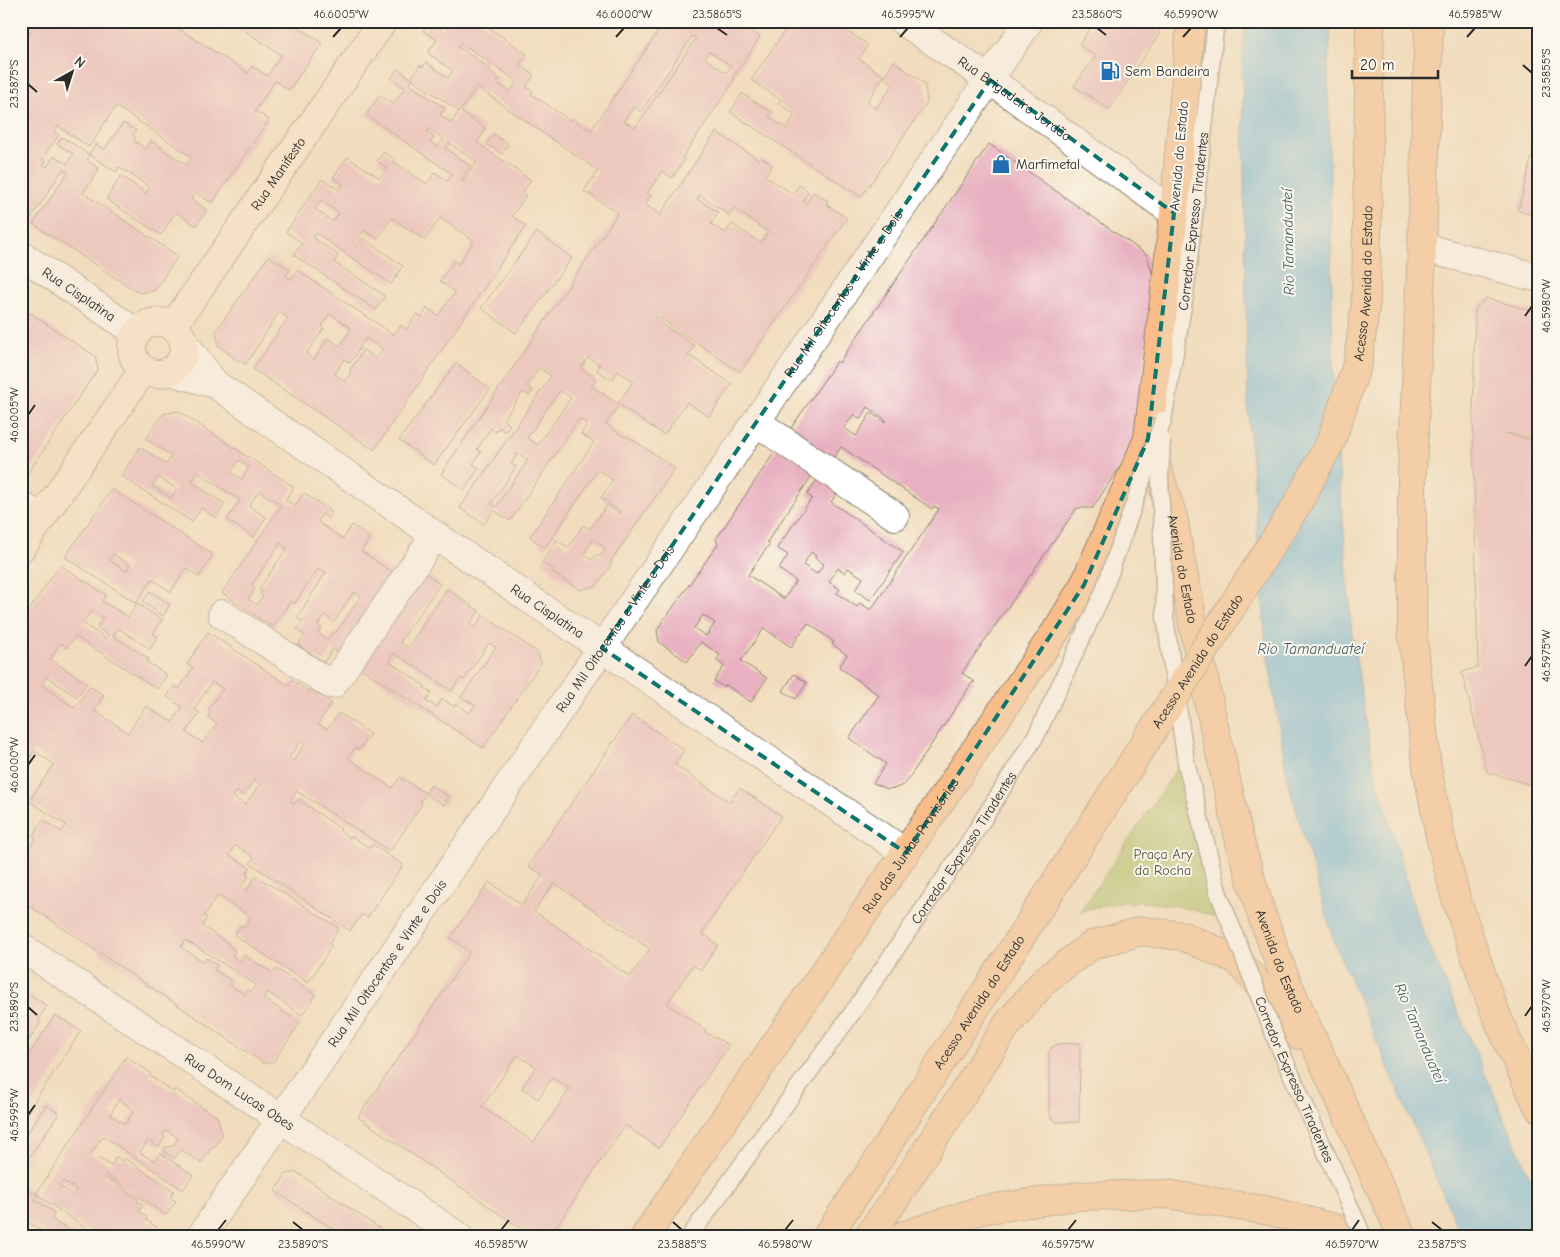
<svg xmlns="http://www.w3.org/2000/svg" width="1560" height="1257" font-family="'Comic Neue',sans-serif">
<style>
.green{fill:#a6bf65;stroke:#687548}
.water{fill:#6abae5;stroke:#4a7288}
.building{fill:#e8b0c1;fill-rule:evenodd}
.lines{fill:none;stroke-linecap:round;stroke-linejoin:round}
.service-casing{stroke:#8e8474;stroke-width:19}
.minor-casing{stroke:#8e8474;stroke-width:30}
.tertiary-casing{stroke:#8e8474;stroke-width:30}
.secondary-casing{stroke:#8e8474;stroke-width:30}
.trunk-casing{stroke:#8e8474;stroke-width:30}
.service{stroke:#fff;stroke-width:16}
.minor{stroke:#fff;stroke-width:28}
.tertiary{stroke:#fff;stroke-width:28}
.secondary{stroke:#fce5d0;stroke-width:28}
.trunk{stroke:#f8bd89;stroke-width:28}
.service-bridge-casing{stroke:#8e8474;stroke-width:19;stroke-linecap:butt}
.trunk-bridge-casing{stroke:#8e8474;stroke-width:30;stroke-linecap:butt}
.service-bridge{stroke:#fff;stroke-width:16}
.trunk-bridge{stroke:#f8bd89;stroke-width:28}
.marked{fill:none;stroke:#0f766e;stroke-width:4;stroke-dasharray:10 6;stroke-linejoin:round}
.ticks{fill:none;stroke:#2b2b2b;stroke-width:2}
.labels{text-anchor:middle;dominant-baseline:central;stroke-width:4;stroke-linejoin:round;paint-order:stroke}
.poi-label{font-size:14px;fill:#2b2b2b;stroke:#fbf7ec;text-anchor:start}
.street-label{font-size:14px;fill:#2b2b2b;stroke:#fbf7ec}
.park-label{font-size:14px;fill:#50573c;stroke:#fbf7ec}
.water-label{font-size:15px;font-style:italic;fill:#415d6c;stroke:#fbf7ec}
.neatline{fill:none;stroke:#2b2b2b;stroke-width:2}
.ticks-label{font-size:12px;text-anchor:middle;fill:#2b2b2b}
</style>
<rect width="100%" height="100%" fill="#fbf7ec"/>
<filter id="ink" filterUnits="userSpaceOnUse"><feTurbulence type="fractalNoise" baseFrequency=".02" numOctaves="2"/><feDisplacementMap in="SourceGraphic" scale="10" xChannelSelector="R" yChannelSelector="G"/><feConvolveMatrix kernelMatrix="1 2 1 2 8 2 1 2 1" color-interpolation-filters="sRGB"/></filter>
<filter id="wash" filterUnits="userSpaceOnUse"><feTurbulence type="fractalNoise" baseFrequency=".0096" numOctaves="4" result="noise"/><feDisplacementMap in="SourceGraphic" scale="20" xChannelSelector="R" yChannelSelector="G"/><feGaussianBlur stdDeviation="1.12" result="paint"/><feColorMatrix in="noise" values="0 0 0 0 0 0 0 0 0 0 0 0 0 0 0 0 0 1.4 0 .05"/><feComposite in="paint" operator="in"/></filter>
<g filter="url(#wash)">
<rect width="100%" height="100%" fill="#f1ddbd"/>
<path class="green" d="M 1184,758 L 1208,883 L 1218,918 C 1175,902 1124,895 1080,912 Z"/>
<polygon class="water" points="1245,21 1332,21 1328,66 1334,408 1352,634 1373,764 1416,915 1539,1198 1539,1236 1461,1236 1335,944 1288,783 1266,644 1248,412 1242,63"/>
<g id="blocks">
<g class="building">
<polygon points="21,21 159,21 169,27 171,24 248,73 252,66 267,76 281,55 231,21 302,21 298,27 322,43 289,90 275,81 255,111 269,120 212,203 195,192 192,197 191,199 207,210 196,226 176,212 161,235 106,199 121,176 146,193 150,187 119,167 116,172 89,154 96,144 104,150 123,123 136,131 133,135 136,137 133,140 146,149 151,141 186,165 192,157 116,106 89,147 58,126 54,131 59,135 42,159 46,161 43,165 47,167 54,156 67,164 73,154 57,144 62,137 78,147 90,156 87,160 99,169 83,193 178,256 155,290 139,293 33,224 68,172 63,169 29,221 21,216 21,139 28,129 24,127 21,131 21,92 30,79 21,73 21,47 32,32 21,25"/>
<path d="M 446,21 L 479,21 L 527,54 L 519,65 L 534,75 L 526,87 L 533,91 L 531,94 L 571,121 L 572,118 L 591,131 L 665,21 L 738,21 L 742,23 L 743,21 L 756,21 L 750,30 L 760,37 L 733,78 L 735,79 L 682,158 L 685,159 L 672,178 L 662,171 L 647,193 L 651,196 L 645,204 L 660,215 L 716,132 L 759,160 L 761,157 L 773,165 L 765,176 L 793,194 L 799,185 L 809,192 L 803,201 L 806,203 L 813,192 L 828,201 L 826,204 L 847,218 L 740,372 L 657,316 L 655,319 L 695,346 L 688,355 L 732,384 L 709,417 L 687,402 L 664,435 L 619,405 L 606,424 L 626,438 L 627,436 L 675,468 L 611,561 L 611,565 L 598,583 L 596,586 L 580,590 L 553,573 L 553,569 L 542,562 L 557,540 L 568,548 L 583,525 L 590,529 L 607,505 L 620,514 L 621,512 L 601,498 L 613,480 L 598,470 L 545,548 L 530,537 L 594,442 L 581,434 L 587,424 L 579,419 L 510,521 L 494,510 L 484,524 L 460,508 L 551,376 L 539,368 L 527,386 L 533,390 L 529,396 L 523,392 L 503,420 L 510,425 L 505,432 L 499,427 L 496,432 L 491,428 L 477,449 L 481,452 L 473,464 L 479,468 L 464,490 L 441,474 L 618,213 L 584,191 L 598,171 L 477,87 L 460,111 L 486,129 L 477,143 L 531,180 L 522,193 L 526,196 L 512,216 L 526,226 L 374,450 L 253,369 L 288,318 L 279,312 L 246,364 L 237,360 L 219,346 L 218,344 L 216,331 L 269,256 L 290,270 L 286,276 L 291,279 L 297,270 L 394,335 L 401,325 L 406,330 L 417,314 L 422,317 L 427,308 L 438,316 L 455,292 L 440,281 L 454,261 L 459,264 L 474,241 L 440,218 L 425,240 L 392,218 L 377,239 L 364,230 L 358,239 L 361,241 L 363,238 L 403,266 L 391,284 L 316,233 L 313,237 L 338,255 L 334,262 L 385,296 L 376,310 L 294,255 L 302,243 L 286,232 L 322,179 L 339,190 L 343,184 L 333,178 L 347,157 L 380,178 L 387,168 L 377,161 L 384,152 L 396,160 L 394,162 L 427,184 L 435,172 L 448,181 L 452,174 L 366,115 L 380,95 L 393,104 L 405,88 L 391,78 L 398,69 L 411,78 L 420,65 L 423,67 L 426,62 L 448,78 L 453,71 L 428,53 L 437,40 L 423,31 L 430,22 L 441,29 ZM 692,36 L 696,38 L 635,128 L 624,121 L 634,106 L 641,112 ZM 461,43 L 517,81 L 510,92 L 497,83 L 500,79 L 489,71 L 490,68 L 458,47 ZM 709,51 L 731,66 L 726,73 L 705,58 ZM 412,79 L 459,111 L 452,123 L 440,115 L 445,108 L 409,84 ZM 429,129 L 444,139 L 438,147 L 430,142 L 434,137 L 427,132 ZM 449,143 L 477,162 L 464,182 L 461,181 L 471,166 L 445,148 ZM 700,195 L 729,215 L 734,208 L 768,232 L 761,243 L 732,224 L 725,233 L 711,224 L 718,212 L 697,199 ZM 321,200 L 339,213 L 333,222 L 315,209 ZM 330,314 L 351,328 L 340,346 L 328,338 L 314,360 L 306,354 L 324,328 L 322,326 ZM 366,338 L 383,349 L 376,359 L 363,350 L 349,372 L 351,373 L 345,381 L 335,374 L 344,359 L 350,363 ZM 588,357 L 600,365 L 597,370 L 612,380 L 618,371 L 633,381 L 618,404 L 591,386 L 596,379 L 581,368 ZM 560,390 L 571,398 L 538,445 L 527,438 ZM 518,453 L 528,460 L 496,507 L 491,504 L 516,467 L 511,464 ZM 593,539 L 606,548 L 601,556 L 597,554 L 592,560 L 584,554 Z"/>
<polygon points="774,21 833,21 868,45 859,59 884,76 867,102 876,109 893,84 884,77 894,61 925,84 927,103 861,197 730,112 742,93 772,113 769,117 786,128 795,115 778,103 781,100 751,80 786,29"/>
<polygon points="1095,21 1159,21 1159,34 1109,109 1074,86 1096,56 1079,45"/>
<polygon points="1538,132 1539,132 1539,217 1518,211"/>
<polygon points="493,134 508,144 502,154 486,144"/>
<path d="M 989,144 L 1147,255 L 1154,280 L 1135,443 L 1092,509 L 1091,508 L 1077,508 L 962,673 L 975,682 L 972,683 L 905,784 L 896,788 L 887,789 L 873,783 L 886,764 L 849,738 L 879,695 L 839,667 L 847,655 L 832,644 L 834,642 L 808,623 L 791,647 L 764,628 L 741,661 L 767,678 L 751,702 L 726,685 L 724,687 L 714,681 L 724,666 L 716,660 L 720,655 L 701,642 L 687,662 L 659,642 L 657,630 L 718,544 L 716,539 L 778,447 L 815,471 L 767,542 L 770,543 L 748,575 L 784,599 L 796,581 L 779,569 L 788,555 L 777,548 L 812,498 L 807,495 L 820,475 L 840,488 L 831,502 L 903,552 L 870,600 L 855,590 L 863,578 L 848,568 L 845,573 L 838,568 L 829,582 L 840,589 L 837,593 L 857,607 L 860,603 L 871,610 L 939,509 L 934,506 L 932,509 L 841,447 L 832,460 L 789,431 L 837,361 L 839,363 ZM 868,407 L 886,420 L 885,422 L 871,413 L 856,436 L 844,428 L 854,414 L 860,419 ZM 811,552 L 816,556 L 815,558 L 824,564 L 817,574 L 803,565 ZM 703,615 L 715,623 L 706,636 L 694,628 Z"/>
<polygon points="537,232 572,258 516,333 481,308"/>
<polygon points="1486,298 1539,313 1539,439 1506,433 1539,443 1539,787 1487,772 1462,672 1478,667 1473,424 1475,309"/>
<polygon points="21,307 95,356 98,369 24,479 21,477"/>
<polygon points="456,363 490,389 434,465 399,440"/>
<path d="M 178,411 L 294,487 L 285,500 L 295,506 L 304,493 L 332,512 L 328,518 L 322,514 L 318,522 L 343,539 L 352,525 L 370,538 L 361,551 L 398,576 L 344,656 L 333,649 L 324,662 L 298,645 L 305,635 L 297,630 L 303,621 L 297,618 L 326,572 L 322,570 L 321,572 L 318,569 L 294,604 L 290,601 L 273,627 L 222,593 L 281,505 L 259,491 L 249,506 L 266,517 L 254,537 L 227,520 L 240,500 L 197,472 L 191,482 L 225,504 L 216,518 L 201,508 L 192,522 L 121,476 L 140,447 L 166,464 L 172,456 L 146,439 L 163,414 ZM 239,460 L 249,467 L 242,479 L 231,472 ZM 158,477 L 177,489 L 171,498 L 152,486 ZM 280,543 L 287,548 L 259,589 L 262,591 L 260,594 L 263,596 L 257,605 L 248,599 L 255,589 L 251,586 ZM 354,592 L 361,596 L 335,634 L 333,632 L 328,640 L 318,633 L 322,628 L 318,625 L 324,615 L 334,622 Z"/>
<path d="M 112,489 L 213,555 L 199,577 L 186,568 L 171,592 L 152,579 L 136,603 L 65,557 ZM 113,554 L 130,565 L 126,571 L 109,560 Z"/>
<path d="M 60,565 L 106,595 L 102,601 L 128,617 L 137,603 L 162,620 L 153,634 L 158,637 L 150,649 L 118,628 L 113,636 L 149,659 L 147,662 L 167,675 L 157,689 L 75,636 L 67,648 L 61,643 L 50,659 L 87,683 L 77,697 L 47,677 L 41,685 L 75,708 L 90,686 L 104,695 L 94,710 L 128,733 L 146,706 L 172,722 L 182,707 L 167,697 L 174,686 L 179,689 L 193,668 L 187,664 L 208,632 L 289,686 L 292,680 L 309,692 L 311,689 L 332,703 L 318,724 L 327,729 L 339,713 L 370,734 L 359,750 L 355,748 L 348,758 L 392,788 L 400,777 L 425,793 L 431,785 L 449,797 L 444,805 L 426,794 L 420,802 L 422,804 L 390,851 L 297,791 L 290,801 L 294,804 L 298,799 L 341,829 L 340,831 L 350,838 L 351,836 L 370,848 L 372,844 L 403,865 L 367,918 L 362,914 L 350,931 L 250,863 L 254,858 L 236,845 L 229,855 L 250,868 L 246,874 L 249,876 L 241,887 L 246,891 L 256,876 L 339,928 L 329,944 L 332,946 L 308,983 L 234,935 L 241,925 L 244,927 L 251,917 L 218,895 L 204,916 L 207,918 L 202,926 L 229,944 L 228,946 L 235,950 L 232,956 L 240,961 L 244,955 L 273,973 L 276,969 L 316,995 L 302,1015 L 267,992 L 263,998 L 300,1023 L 274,1061 L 265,1064 L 21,900 L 21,851 L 25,854 L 36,838 L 33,836 L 43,820 L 62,832 L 66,825 L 29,801 L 54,764 L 34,751 L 28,762 L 31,764 L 21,779 L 21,649 L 25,643 L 21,641 L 21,622 ZM 92,611 L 103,618 L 97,627 L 109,636 L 107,639 L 82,623 ZM 212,682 L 223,689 L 208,710 L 211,712 L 208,717 L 217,723 L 203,743 L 186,732 L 200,713 L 194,709 ZM 301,741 L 305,744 L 293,761 L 289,758 ZM 254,780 L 260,784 L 245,805 L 233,797 L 237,791 L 243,796 ZM 185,940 L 210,955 L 256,985 L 251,992 L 248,989 L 245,995 L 229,984 L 232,981 L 214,970 L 217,965 L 206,958 L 203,962 L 181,947 Z"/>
<path d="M 421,570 L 440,584 L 400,642 L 408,647 L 447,589 L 479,611 L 470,624 L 475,628 L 483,615 L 538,653 L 541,663 L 483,748 L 357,666 ZM 489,643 L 496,647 L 461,697 L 475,705 L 469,713 L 456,704 L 454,707 L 442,699 L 436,707 L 426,701 L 432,693 L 424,688 L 425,686 L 388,661 L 394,653 L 452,691 L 460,678 L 464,680 Z"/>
<polygon points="150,591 170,605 163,616 143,602"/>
<polygon points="794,674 807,683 796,699 783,691"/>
<path d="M 632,715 L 684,750 L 675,765 L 729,802 L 740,788 L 781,816 L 702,933 L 718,945 L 701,970 L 693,965 L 667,1004 L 706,1030 L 705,1032 L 729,1045 L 659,1148 L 625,1125 L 550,1236 L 532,1236 L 358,1117 L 470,952 L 450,938 L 489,882 L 522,905 L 543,875 L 528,866 ZM 554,883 L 650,949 L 630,977 L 534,911 ZM 517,1055 L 536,1067 L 522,1088 L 538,1099 L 552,1078 L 570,1089 L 534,1142 L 482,1107 Z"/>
<polygon points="21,989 47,1006 38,1020 41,1022 21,1052"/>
<polygon points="55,1015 81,1031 21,1122 21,1067"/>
<polygon points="1080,1043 1079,1122 1057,1122 1052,1119 1049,1113 1049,1052 1052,1047 1058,1044"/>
<path d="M 126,1057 L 151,1073 L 149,1075 L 173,1092 L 175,1089 L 218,1118 L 222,1136 L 214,1147 L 213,1146 L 201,1163 L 180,1149 L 174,1159 L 166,1153 L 164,1148 L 173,1146 L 178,1138 L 166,1130 L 163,1135 L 165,1137 L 159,1147 L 148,1140 L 140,1153 L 155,1161 L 160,1153 L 193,1175 L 183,1190 L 103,1136 L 91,1154 L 111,1166 L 116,1157 L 122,1161 L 124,1158 L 174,1191 L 170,1197 L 176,1201 L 166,1215 L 106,1174 L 105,1177 L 138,1199 L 137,1201 L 143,1205 L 139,1211 L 147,1217 L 146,1220 L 158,1228 L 152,1236 L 97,1236 L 36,1194 ZM 119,1099 L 134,1111 L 125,1124 L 110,1115 ZM 63,1181 L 77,1190 L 73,1195 L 59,1186 Z"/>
<polygon points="46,1105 59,1113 21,1170 21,1154 25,1157 28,1153 21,1148 21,1142"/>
<polygon points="295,1172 298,1173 391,1236 344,1236 275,1191 286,1174"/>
<polygon points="21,1184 37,1195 35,1200 55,1213 51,1219 77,1236 49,1236 21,1217"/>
</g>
</g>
</g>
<g filter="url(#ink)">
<use href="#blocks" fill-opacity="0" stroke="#8e8474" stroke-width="1"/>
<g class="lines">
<g class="service-casing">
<g id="service">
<path id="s1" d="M 1163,420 L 1185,295 L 1216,21"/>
</g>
</g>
<g class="minor-casing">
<g id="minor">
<path id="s2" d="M 903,21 L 990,80 L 1174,213"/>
<polyline points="1422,247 1539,278"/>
<path id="s3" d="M 21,255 L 137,333"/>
<path id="s4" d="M 184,343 L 215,384 L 435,535 L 906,853"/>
<polyline points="170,371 215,384"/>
<polyline points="756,422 895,516"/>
<polyline points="21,505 41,519"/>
<polyline points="222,614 330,684 333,684 435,535"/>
<path id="s5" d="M 201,1236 L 1029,21"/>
</g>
</g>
<g class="tertiary-casing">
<g id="tertiary">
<path id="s6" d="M 21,947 L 458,1236"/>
</g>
</g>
<g class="secondary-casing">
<g id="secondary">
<circle cx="158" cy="348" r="26"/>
<path id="s7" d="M 173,326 L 383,21"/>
<polyline points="21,548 144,369"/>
</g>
</g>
<g class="trunk-casing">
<g id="trunk">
<path id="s8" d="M 1191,21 L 1174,213 L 1148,439 L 1174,521 L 1178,547 L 1208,699 L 1240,842 L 1260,910 L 1285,978 L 1402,1236"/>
<polyline points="1429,21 1422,247 1412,473 1412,629 1427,767 1439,831 1455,895 1489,997 1506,1038 1539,1108"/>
<path id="s9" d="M 645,1236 L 1060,625 L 1084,585 L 1148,439"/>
<polyline points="827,1236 869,1174"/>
<polyline points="868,1236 896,1198 1007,1025 1045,980 1092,945 1141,931 1183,936 1237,960 1277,1006 1298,1035"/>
<polyline points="902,1236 981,1210 1078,1196 1167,1194 1270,1211 1345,1231 1357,1236"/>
</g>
</g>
<use href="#service" class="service"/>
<use href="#minor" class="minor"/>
<use href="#tertiary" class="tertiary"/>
<use href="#secondary" class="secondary"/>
<use href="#trunk" class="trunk"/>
<g class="service-bridge-casing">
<g id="service-bridge">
<path id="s10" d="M 1162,440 L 1160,476 L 1165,617 L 1186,762 L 1218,892 L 1277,1042 L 1363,1236"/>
<path id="s11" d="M 690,1236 L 855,1009 L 967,845 L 1037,734 L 1103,593 L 1163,420"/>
</g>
</g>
<g class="trunk-bridge-casing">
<g id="trunk-bridge">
<path id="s12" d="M 869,1174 L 1297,505 L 1331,441 L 1358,362 L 1366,300 L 1370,21"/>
</g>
</g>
<use href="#service-bridge" class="service-bridge"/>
<use href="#trunk-bridge" class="trunk-bridge"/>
</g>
</g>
<path d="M0 0H1560V1257H0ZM 990,80 L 1174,213 L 1148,439 L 1084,585 L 906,853 L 602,648 Z" fill="#f1ddbd" fill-opacity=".55" fill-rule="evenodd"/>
<path class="marked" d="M 990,80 L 1174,213 L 1148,439 L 1084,585 L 906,853 L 602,648 Z"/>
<path class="ticks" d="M 717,28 L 727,35M 1097,28 L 1106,35M 333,37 L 341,28M 616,37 L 624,28M 900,37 L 908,28M 1183,37 L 1191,28M 1467,37 L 1475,28M 1523,65 L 1532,73M 28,84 L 37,92M 1525,316 L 1532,306M 28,415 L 35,405M 1525,666 L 1532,656M 28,765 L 35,755M 28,1007 L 37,1015M 1525,1016 L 1532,1006M 28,1115 L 35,1105M 293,1222 L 303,1230M 673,1222 L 682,1230M 1432,1222 L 1442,1230M 218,1230 L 226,1220M 501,1230 L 509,1220M 785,1230 L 793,1220M 1068,1230 L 1076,1220M 1352,1230 L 1359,1220"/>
<defs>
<g id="fuel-bare" transform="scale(1.5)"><path d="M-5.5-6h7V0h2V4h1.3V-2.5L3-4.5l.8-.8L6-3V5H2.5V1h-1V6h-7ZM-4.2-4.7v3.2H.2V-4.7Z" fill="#1f6fb2" stroke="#fbf7ec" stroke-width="2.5" paint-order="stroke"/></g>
<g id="shop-bare" transform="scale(1.5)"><path d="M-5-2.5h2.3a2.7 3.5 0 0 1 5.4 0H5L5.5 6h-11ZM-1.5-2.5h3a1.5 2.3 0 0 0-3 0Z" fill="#1f6fb2" stroke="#fbf7ec" stroke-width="2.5" paint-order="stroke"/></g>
</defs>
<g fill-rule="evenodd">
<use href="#fuel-bare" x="1110" y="71"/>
<use href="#shop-bare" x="1001" y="164"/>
</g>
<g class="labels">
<g class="poi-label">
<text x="1125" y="71">Sem Bandeira</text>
<text x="1016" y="164">Marfimetal</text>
</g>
<g class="street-label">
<text stroke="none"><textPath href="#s2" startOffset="136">Rua Brigadeiro Jordão</textPath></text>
<text transform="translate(1179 156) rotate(-85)">Avenida do Estado</text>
<text stroke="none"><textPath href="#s7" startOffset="185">Rua Manifesto</textPath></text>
<text stroke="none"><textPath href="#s1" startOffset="201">Corredor Expresso Tiradentes</textPath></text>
<text stroke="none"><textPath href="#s12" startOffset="1029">Acesso Avenida do Estado</textPath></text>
<text stroke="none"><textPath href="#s3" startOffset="70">Rua Cisplatina</textPath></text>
<text stroke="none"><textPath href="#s5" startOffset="1140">Rua Mil Oitocentos e Vinte e Dois</textPath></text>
<text stroke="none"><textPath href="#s8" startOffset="555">Avenida do Estado</textPath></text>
<text stroke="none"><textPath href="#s4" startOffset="454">Rua Cisplatina</textPath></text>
<text stroke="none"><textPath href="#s5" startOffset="735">Rua Mil Oitocentos e Vinte e Dois</textPath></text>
<text stroke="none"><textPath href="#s12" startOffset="609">Acesso Avenida do Estado</textPath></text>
<text stroke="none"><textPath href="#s9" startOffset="472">Rua das Juntas Provisórias</textPath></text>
<text stroke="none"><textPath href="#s11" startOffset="475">Corredor Expresso Tiradentes</textPath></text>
<text stroke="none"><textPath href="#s8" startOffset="960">Avenida do Estado</textPath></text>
<text stroke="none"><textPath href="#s5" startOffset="330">Rua Mil Oitocentos e Vinte e Dois</textPath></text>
<text stroke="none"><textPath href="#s12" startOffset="204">Acesso Avenida do Estado</textPath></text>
<text stroke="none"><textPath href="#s10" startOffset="660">Corredor Expresso Tiradentes</textPath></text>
<text stroke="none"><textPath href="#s6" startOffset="262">Rua Dom Lucas Obes</textPath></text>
</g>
<g class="park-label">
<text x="1163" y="854">Praça Ary<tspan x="1163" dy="16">da Rocha</tspan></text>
</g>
<g class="water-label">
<text transform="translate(1288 242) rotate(-91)">Rio Tamanduateí</text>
<text x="1311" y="649">Rio Tamanduateí</text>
<text transform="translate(1420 1033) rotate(67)">Rio Tamanduateí</text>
</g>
</g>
<rect width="1560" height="1257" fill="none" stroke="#fbf7ec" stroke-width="55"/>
<g transform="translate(72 72) rotate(39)" stroke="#fbf7ec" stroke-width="4" paint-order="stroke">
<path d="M0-4L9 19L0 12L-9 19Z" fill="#2b2b2b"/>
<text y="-8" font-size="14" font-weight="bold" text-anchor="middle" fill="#2b2b2b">N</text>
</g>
<path d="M1352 70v8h86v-8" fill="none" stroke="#2b2b2b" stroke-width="2.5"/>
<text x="1360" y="70" font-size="15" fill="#2b2b2b" stroke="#fbf7ec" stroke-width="4" paint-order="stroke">20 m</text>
<rect x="28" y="28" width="1504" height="1202" class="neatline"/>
<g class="ticks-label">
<text x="341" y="18">46.6005°W</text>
<text x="624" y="18">46.6000°W</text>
<text x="717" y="18">23.5865°S</text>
<text x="908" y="18">46.5995°W</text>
<text x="1097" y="18">23.5860°S</text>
<text x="1191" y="18">46.5990°W</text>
<text x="1475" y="18">46.5985°W</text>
<text transform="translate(1546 73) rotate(-90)" y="4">23.5855°S</text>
<text transform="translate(14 84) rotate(-90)" y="4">23.5875°S</text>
<text transform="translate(1546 306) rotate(-90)" y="4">46.5980°W</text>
<text transform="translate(14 415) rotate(-90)" y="4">46.6005°W</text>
<text transform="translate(1546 656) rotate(-90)" y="4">46.5975°W</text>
<text transform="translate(14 765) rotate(-90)" y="4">46.6000°W</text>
<text transform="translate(1546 1006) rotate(-90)" y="4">46.5970°W</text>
<text transform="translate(14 1007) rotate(-90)" y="4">23.5890°S</text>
<text transform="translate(14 1115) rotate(-90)" y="4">46.5995°W</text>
<text x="218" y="1248">46.5990°W</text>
<text x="303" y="1248">23.5890°S</text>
<text x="501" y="1248">46.5985°W</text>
<text x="682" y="1248">23.5885°S</text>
<text x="785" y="1248">46.5980°W</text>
<text x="1068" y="1248">46.5975°W</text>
<text x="1352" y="1248">46.5970°W</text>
<text x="1442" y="1248">23.5875°S</text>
</g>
</svg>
